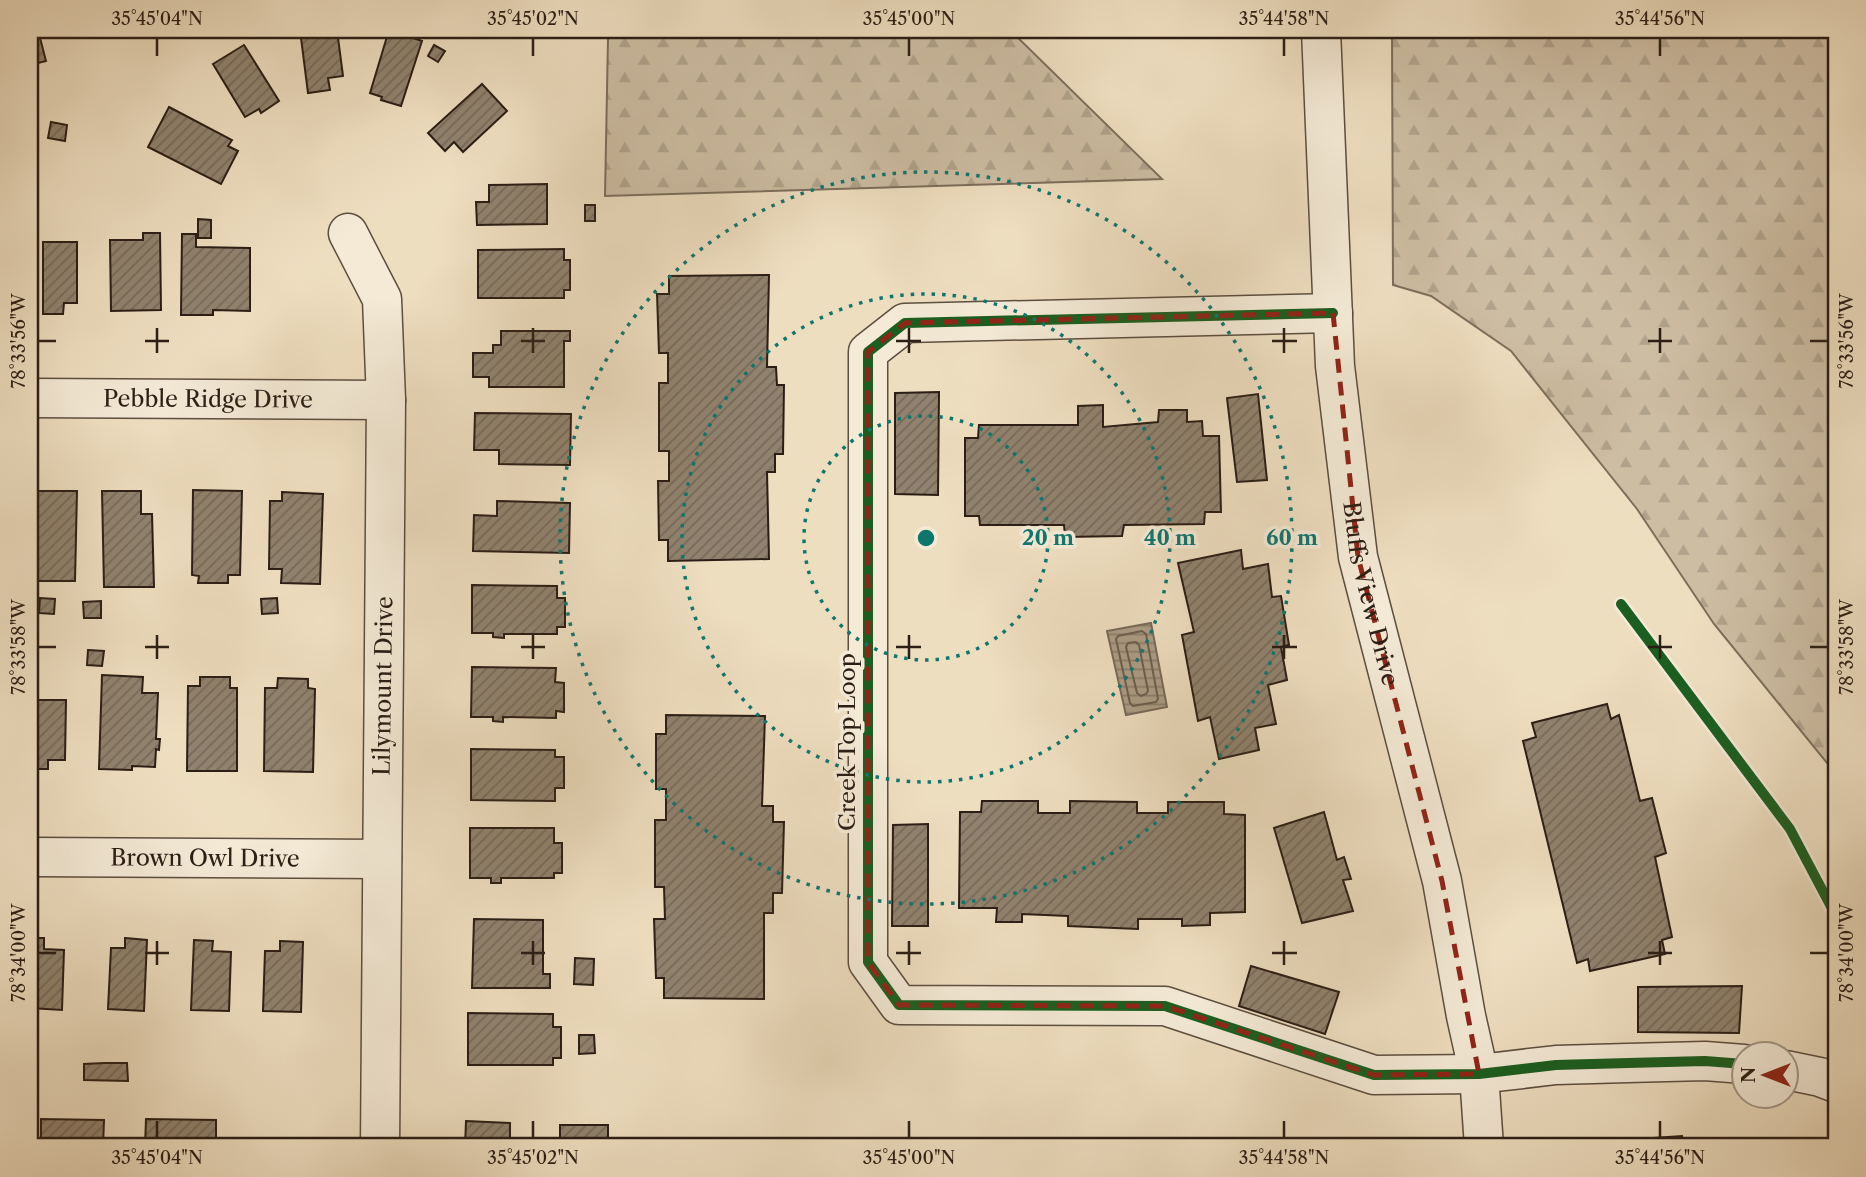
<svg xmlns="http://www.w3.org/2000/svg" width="1866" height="1177" font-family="'Libre Caslon Text',serif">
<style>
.forest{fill:url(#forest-firs);stroke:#7c6e5c;stroke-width:2}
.water{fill:url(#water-rules);stroke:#786a59;stroke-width:2}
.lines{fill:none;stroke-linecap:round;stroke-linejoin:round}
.shore{stroke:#6c5e4e;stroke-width:2}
.building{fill:url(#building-hatch);stroke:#2b1e15;stroke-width:2}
.minor-casing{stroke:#5c4e40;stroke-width:41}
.minor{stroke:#f4ead6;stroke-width:38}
.cycleway-casing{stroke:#f4ead6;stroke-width:15}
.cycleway{stroke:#1b5e20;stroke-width:10}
.marked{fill:none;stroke:#8f2418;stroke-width:5;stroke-dasharray:14 9;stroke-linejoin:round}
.ticks{fill:none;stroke:#2b1e15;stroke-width:2.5}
.ring{fill:none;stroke:#0f766e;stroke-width:3.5;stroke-dasharray:3.5 7}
.labels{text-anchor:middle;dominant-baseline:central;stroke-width:7;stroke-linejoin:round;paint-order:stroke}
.street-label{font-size:23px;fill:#2b1e15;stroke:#f4ead6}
.centre{fill:#0f766e;stroke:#f4ead6;stroke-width:3.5}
.ring-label{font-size:21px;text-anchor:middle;font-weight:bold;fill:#0f766e;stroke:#f4ead6;stroke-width:7;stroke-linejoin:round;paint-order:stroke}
.neatline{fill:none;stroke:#2b1e15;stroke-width:2.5}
.ticks-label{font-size:18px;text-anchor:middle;fill:#2b1e15}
</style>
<defs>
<pattern id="forest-firs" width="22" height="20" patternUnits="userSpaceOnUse" patternTransform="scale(1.75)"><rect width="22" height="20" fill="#cdbda3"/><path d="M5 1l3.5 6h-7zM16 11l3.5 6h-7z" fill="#b0a28b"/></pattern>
<pattern id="water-rules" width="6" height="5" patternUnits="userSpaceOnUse" patternTransform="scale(1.75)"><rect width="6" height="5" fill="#ac9d86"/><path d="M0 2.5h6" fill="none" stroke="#8c7f6c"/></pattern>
<pattern id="building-hatch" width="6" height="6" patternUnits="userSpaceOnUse" patternTransform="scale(1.75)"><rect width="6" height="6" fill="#90826e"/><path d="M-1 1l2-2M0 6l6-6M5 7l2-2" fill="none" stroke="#766a59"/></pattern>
</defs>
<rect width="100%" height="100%" fill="#eedec0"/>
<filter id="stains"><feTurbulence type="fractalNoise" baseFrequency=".00286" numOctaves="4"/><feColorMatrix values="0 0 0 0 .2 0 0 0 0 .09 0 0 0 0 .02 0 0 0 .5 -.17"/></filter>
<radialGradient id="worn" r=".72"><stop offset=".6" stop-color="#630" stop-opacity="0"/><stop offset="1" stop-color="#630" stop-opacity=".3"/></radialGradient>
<g class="forest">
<polygon points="576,30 1010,30 1162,179 605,196 608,38"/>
<polygon points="1392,30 1836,30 1836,774 1714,624 1637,509 1511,351 1431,296 1393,285"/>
</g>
<polygon class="water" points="1151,623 1167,707 1126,715 1107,631"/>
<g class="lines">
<g class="shore">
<polygon points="1142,631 1146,634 1158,699 1156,702 1133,706 1130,703 1116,639 1118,636"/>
<polygon points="1136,642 1139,645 1148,691 1146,694 1141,696 1137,693 1126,647 1128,643"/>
</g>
</g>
<g class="building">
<polygon points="30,30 38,30 46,61 30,65"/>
<polygon points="300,30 337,30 343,76 328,78 330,90 308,93"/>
<polygon points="389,30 422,41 401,106 381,100 382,97 370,93"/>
<polygon points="244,45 279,101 261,113 259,109 245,117 213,64"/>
<polygon points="434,45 445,51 438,62 428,56"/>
<polygon points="482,84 507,111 463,152 454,142 445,151 428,133"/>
<polygon points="169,107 232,140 228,146 238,151 221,184 148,147"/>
<polygon points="51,122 67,125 65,141 48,138"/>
<polygon points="547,184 547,224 477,225 476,202 489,202 489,185"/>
<rect x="585" y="205" width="10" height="16"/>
<polygon points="198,219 211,220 211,238 198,238"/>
<polygon points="143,233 160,233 161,310 111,311 110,240 143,240"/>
<polygon points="182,234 196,234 196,247 250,248 250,311 213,310 213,315 181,315"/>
<polygon points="43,242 77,242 77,303 64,303 63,314 43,314"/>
<polygon points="564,249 564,260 570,260 570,290 564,290 564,298 478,298 478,250"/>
<polygon points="769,275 767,367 776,367 777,385 784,385 783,454 775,454 775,472 767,472 769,559 668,561 668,540 659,540 658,481 669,481 669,451 659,451 659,383 668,383 668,353 659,353 657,294 669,294 669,276"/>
<polygon points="501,331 570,331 570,341 564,341 564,387 489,387 489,377 473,377 473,353 493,353 493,345 501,345"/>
<polygon points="939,392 938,495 895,494 895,393"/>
<polygon points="1258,394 1267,480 1237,482 1227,398"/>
<polygon points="1103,405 1103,427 1158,422 1159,410 1187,410 1187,422 1202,421 1203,436 1219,436 1221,512 1205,512 1204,524 1124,525 1122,536 1065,537 1064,525 980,525 979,516 965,516 965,438 978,438 979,425 1078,425 1078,406"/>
<polygon points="475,413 571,414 570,465 499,464 499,450 474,450"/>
<polygon points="193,490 242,491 240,575 228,575 228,583 198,583 199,576 192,575"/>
<polygon points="35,491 77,491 75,581 33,581 33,567 30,567 30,499 34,499"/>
<polygon points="102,491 141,491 141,514 152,514 154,587 104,587"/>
<polygon points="282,492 323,494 320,584 281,583 282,569 269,569 270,501 282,501"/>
<polygon points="497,501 570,503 569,553 473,551 474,515 497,516"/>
<polygon points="1241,550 1243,569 1268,564 1272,597 1281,596 1289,645 1281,647 1287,680 1268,685 1276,724 1255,728 1259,750 1219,759 1210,717 1198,721 1182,635 1194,632 1178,563"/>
<polygon points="472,585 557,586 557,598 565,598 565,627 557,627 557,634 504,634 504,638 493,637 493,633 472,633"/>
<polygon points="40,598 55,599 54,614 39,613"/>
<polygon points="277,598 278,613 262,614 261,599"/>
<polygon points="101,601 101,618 84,618 83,602"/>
<polygon points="88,650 104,651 102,666 87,665"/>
<polygon points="472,667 556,668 555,682 564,683 564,712 556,711 556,718 503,717 503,722 493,721 493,717 471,717"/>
<polygon points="102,675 143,677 142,693 158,693 156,739 160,739 159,750 156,749 155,767 132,766 132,770 99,769"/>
<polygon points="200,677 230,677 230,688 237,688 237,771 187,771 188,686 200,686"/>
<polygon points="278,678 308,679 308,688 315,689 313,772 264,771 265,688 277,688"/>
<polygon points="30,700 66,700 65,760 48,760 48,769 30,769"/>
<polygon points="1607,704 1611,719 1619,715 1640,801 1652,798 1666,853 1655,857 1672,937 1662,940 1665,954 1590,971 1588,959 1577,963 1523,741 1536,737 1532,723"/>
<polygon points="666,715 765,716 762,806 773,806 773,822 784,822 782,893 773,893 773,913 764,913 764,999 664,998 664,978 656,978 654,919 665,919 664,887 655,887 655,820 666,820 666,789 656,789 656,734 666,734"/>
<polygon points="471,749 555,750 555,757 564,757 564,788 555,788 555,801 471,800"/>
<polygon points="982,801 1038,801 1038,813 1070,813 1070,801 1137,802 1137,813 1168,813 1168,802 1224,802 1224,814 1245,815 1245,912 1210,913 1210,925 1182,926 1182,919 1138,919 1138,929 1068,926 1068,916 1022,914 1022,922 996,922 997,908 959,908 960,812 981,812"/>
<polygon points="1324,812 1337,860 1344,857 1351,879 1343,880 1353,911 1302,923 1274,828"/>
<polygon points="928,824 928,926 892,926 893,825"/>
<polygon points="470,828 554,828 554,843 562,843 562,873 554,873 554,878 501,878 501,883 491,883 491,878 470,878"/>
<polygon points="474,919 543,920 543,974 550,974 550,988 472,988"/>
<polygon points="30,938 44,938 44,949 64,950 62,1010 30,1008"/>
<polygon points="125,938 147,940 144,1011 108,1009 111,948 125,948"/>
<polygon points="194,940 213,941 212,951 231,952 229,1011 191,1010"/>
<polygon points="280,941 303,942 301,1012 263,1011 265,951 280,951"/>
<polygon points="575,958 594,959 593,985 574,984"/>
<polygon points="1251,966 1339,992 1325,1034 1239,1006"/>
<polygon points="1742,986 1739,1033 1638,1032 1638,987"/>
<polygon points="468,1013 553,1014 553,1027 561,1027 561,1058 553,1058 553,1065 468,1065"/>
<polygon points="579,1035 594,1035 595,1053 579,1054"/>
<polygon points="104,1063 127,1063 128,1081 84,1080 84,1064"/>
<polygon points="41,1119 104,1120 103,1147 41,1147"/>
<polygon points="146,1119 216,1120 216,1147 145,1147"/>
<polygon points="466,1121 510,1123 510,1147 465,1147"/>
<rect x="560" y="1125" width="48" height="22"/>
<polygon points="1682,1136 1683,1147 1609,1147 1609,1141"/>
<rect x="664" y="1139" width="47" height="8"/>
<polygon points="756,1141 765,1141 764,1147 792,1147 756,1147"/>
<rect x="255" y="1142" width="50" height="5"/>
</g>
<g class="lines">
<g class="minor-casing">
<g id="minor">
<path id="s1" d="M 1321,30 L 1335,366 L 1358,557 L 1442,881 L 1466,1016 L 1479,1074 L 1484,1147"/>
<polyline points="348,233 382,299 386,400 380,1147"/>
<polyline points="1333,313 905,323 868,352 868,962 899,1005 1165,1006 1374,1075 1479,1074 1556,1065 1628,1063 1705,1061 1744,1064"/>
<path id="s2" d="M 30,398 L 386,400"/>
<path id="s3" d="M 30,857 L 382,859"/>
<polyline points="1786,1070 1820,1077 1836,1083"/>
</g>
</g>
<use href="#minor" class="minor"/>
<g class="cycleway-casing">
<g id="cycleway">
<polyline points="1333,313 905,323 868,352 868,962 899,1005 1165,1006 1374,1075 1479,1074 1556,1065 1628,1063 1705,1061 1744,1064"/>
<polyline points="1621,604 1790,829 1836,916"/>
</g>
</g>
<use href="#cycleway" class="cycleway"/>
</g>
<path class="marked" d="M 1333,313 L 1358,557 L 1442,881 L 1479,1074 L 1374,1075 L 1165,1006 L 899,1005 L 868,962 L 868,352 L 905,323 Z"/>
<path class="ticks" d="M 157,38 L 157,56M 533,38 L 533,56M 909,38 L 909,56M 1284,38 L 1284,56M 1660,38 L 1660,56M 157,328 L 157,353M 533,328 L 533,353M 909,328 L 909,353M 1284,328 L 1284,353M 1660,328 L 1660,353M 38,341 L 56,341M 145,341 L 169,341M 521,341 L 545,341M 896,341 L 921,341M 1272,341 L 1297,341M 1648,341 L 1672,341M 1810,341 L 1828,341M 157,635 L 157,659M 533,635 L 533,659M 909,635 L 909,659M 1284,635 L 1284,659M 1660,635 L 1660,659M 38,647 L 56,647M 145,647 L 169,647M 521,647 L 545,647M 896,647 L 921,647M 1272,647 L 1297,647M 1648,647 L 1672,647M 1810,647 L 1828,647M 157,941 L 157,965M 533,941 L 533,965M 909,941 L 909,965M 1284,941 L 1284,965M 1660,941 L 1660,965M 38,953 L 56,953M 145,953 L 169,953M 521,953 L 545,953M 896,953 L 921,953M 1272,953 L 1297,953M 1648,953 L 1672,953M 1810,953 L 1828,953M 157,1121 L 157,1138M 533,1121 L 533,1138M 909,1121 L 909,1138M 1284,1121 L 1284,1138M 1660,1121 L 1660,1138"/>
<g class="ring">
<circle cx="926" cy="538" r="122"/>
<circle cx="926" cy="538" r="244"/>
<circle cx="926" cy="538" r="366"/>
</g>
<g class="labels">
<g class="street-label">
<text stroke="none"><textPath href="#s2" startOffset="178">Pebble Ridge Drive</textPath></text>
<text stroke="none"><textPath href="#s1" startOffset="567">Bluffs View Drive</textPath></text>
<text transform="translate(383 686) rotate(-89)">Lilymount Drive</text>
<text transform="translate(847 742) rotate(-90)">Creek Top Loop</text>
<text stroke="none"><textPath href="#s3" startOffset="175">Brown Owl Drive</textPath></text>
</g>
</g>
<circle cx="926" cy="538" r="10" class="centre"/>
<g class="ring-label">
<text x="1048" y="545">20 m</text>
<text x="1170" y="545">40 m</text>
<text x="1292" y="545">60 m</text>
</g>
<rect width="1866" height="1177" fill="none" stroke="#eedec0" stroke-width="77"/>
<g transform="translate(1765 1075) rotate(270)"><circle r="33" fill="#f4ead6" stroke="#a49889" stroke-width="2"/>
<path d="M0-5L12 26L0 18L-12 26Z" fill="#8f2418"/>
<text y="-10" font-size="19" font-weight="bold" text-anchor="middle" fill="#2b1e15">N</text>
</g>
<rect x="38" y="38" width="1790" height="1100" class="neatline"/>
<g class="ticks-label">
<text x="157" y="25">35°45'04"N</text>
<text x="533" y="25">35°45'02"N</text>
<text x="909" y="25">35°45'00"N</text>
<text x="1284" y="25">35°44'58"N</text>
<text x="1660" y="25">35°44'56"N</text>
<text transform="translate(1847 341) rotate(-90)" y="6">78°33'56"W</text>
<text transform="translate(19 341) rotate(-90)" y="6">78°33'56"W</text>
<text transform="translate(1847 647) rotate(-90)" y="6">78°33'58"W</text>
<text transform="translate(19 647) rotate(-90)" y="6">78°33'58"W</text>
<text transform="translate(1847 953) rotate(-90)" y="6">78°34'00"W</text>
<text transform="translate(19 953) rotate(-90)" y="6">78°34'00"W</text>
<text x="157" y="1164">35°45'04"N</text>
<text x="533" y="1164">35°45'02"N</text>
<text x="909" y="1164">35°45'00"N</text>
<text x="1284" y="1164">35°44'58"N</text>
<text x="1660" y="1164">35°44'56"N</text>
</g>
<rect width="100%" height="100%" filter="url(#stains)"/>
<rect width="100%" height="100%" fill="url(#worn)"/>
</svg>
